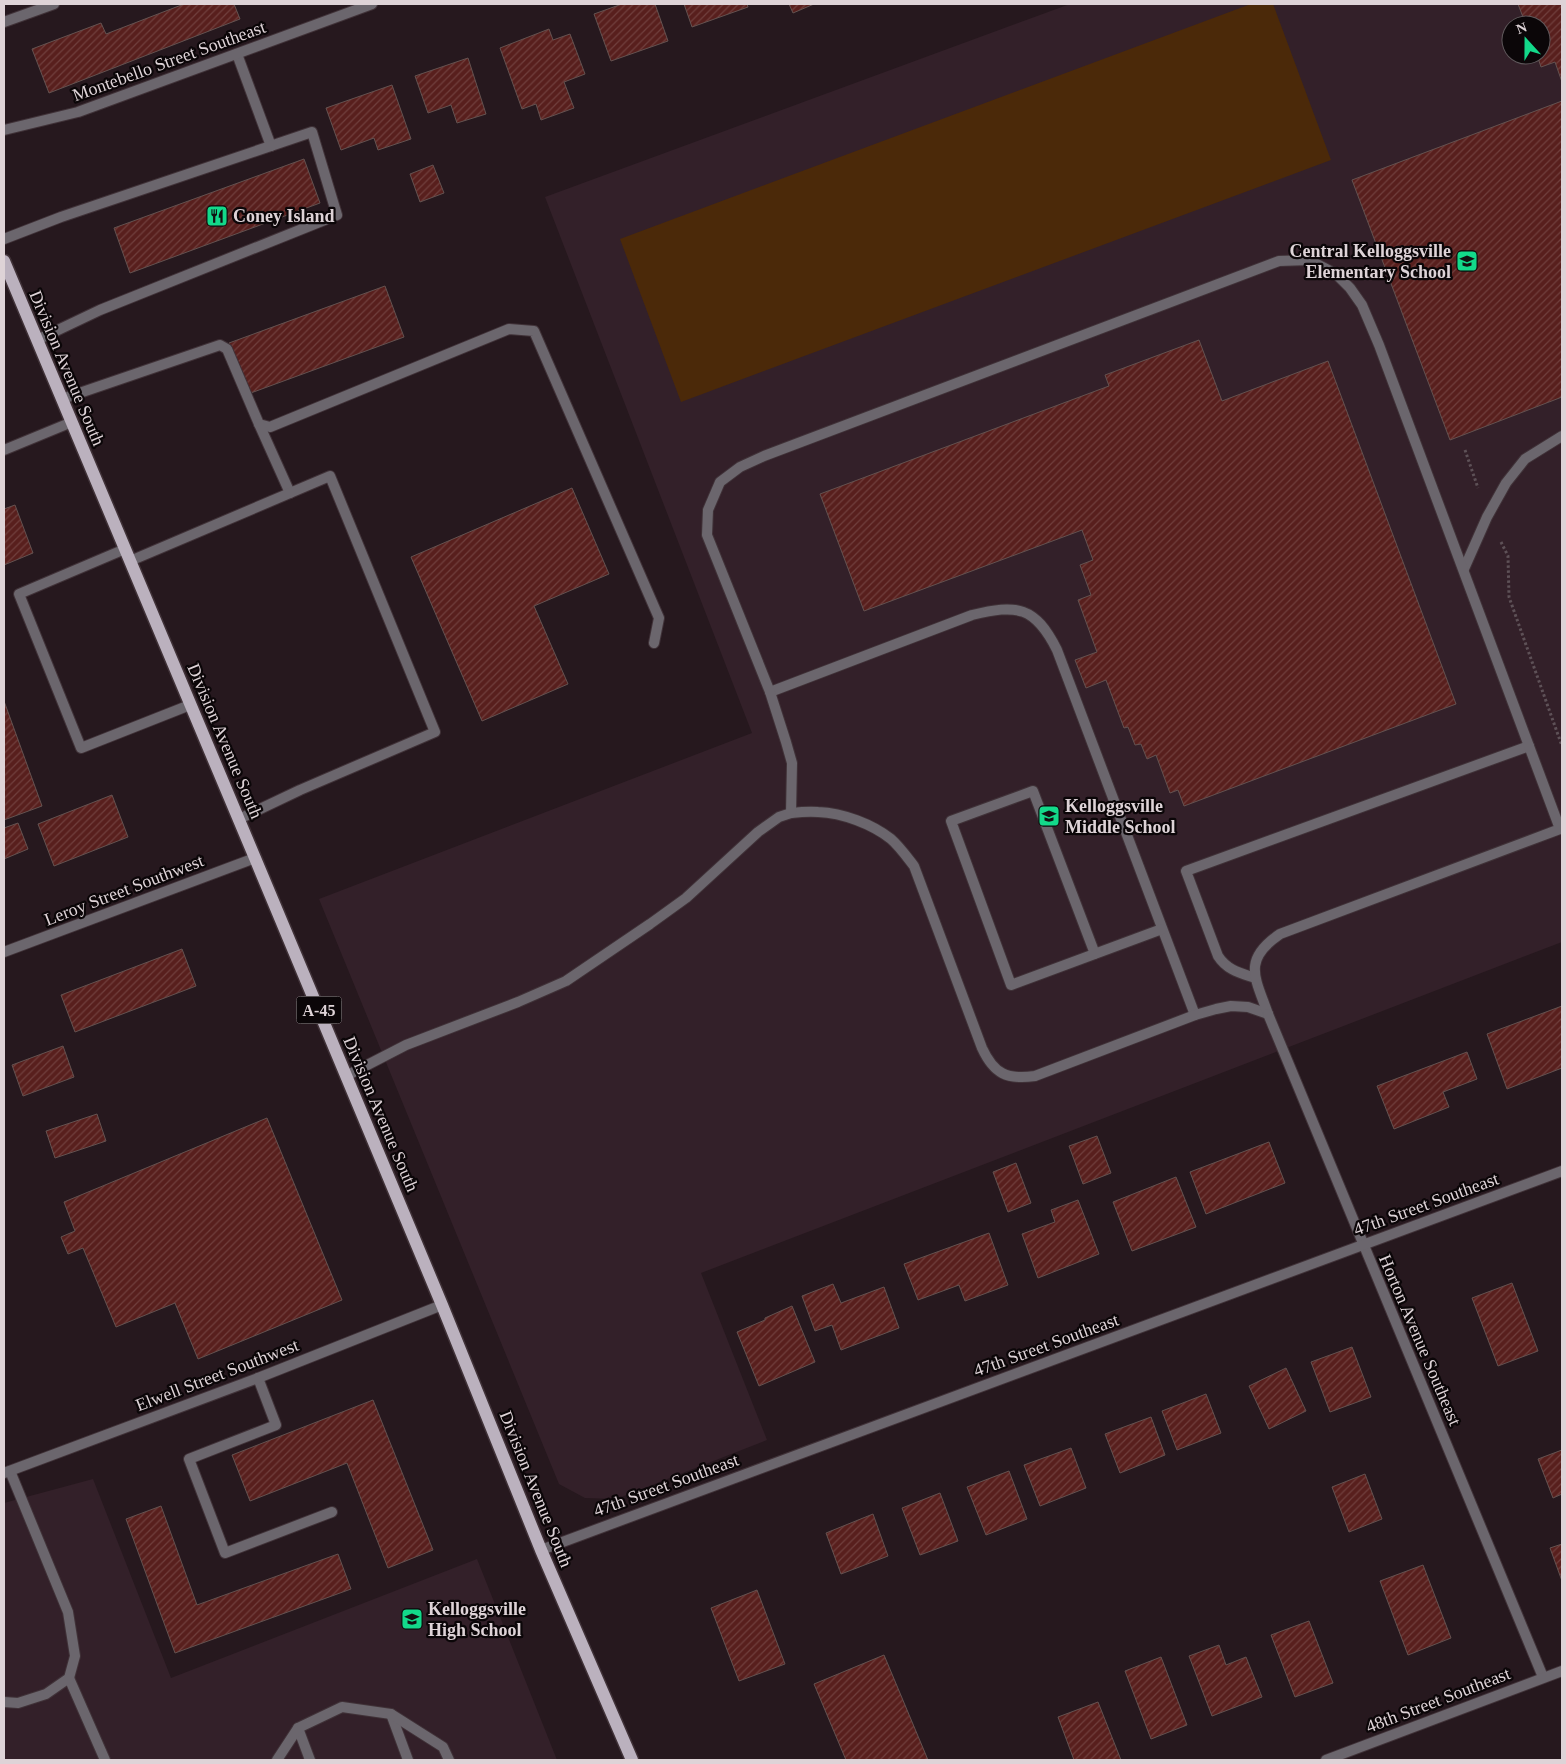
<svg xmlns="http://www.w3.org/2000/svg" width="1566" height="1764" font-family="'Times New Roman',serif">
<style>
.built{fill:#332029;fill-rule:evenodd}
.garden{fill:#4b2909}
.building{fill:url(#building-hatch);stroke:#645250}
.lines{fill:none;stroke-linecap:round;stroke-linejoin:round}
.service-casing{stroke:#403238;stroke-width:12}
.minor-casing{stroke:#403238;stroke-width:12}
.tertiary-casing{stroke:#403238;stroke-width:12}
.primary-casing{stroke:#403238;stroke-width:15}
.path{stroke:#5e5157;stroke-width:3;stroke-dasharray:2.5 2.5;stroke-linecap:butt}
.service{stroke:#6b666d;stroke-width:10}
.minor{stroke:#6b666d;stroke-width:10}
.tertiary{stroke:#6b666d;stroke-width:10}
.primary{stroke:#bbb1be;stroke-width:12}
.labels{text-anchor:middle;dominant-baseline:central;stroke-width:4.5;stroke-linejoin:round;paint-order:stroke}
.shield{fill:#0b0608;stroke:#9f9699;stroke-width:1}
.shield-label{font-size:16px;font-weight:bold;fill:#ded3d7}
.street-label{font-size:18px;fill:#ded3d7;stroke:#0b0608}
.poi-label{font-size:18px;font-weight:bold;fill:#ded3d7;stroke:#0b0608;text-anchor:start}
</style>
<defs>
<pattern id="building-hatch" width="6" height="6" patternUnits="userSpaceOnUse" patternTransform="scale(1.25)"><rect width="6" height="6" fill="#581f1d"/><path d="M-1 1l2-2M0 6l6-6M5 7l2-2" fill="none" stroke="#703f3d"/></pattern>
</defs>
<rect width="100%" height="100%" fill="#26181e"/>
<g class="built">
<path d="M 1070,4 L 1562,4 L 1562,942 L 701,1273 L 767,1440 L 616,1499 L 585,1498 L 559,1484 L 319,899 L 752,733 L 545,197 ZM 1511,25 L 1541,25 L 1541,55 L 1511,55 Z"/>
<polygon points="93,1479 171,1678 477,1559 557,1760 4,1760 4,1503"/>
</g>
<polygon class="garden" points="1251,4 1273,4 1331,160 681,402 620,239"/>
<g class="building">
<polygon points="184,4 234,4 240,19 49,93 32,49 101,23 106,34"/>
<polygon points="622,4 655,4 668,41 611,61 594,14"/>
<polygon points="684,4 747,4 748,7 692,27"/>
<polygon points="789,4 814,4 793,13"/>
<polygon points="1518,4 1562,4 1562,82 1555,62 1541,67 1537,55 1541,55 1541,25 1526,25"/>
<polygon points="549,29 553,40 570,34 585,74 564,82 574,108 541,120 536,104 522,109 500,48"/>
<polygon points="468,58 486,114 457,123 451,105 428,113 415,76"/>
<polygon points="392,85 411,139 378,150 374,138 341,150 326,108"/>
<polygon points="1562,101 1562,397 1450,440 1352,180"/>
<polygon points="304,159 320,203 130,273 114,228"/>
<polygon points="433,165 444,193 420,202 410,174"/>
<polygon points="385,286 404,337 248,394 229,343"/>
<polygon points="1199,340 1222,401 1328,361 1456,704 1184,806 1178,790 1170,793 1156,755 1147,759 1141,744 1135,745 1128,727 1124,728 1106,680 1086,688 1075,660 1097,652 1078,600 1091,595 1080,565 1093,560 1082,530 864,611 820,494 1109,386 1105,375"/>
<polygon points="572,488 609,574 534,606 568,684 482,721 411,557"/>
<polygon points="15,505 33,553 4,565 4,509"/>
<polygon points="4,701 42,806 4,820"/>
<polygon points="112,795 128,837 54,866 38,824"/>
<polygon points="18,823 28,849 4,859 4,828"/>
<polygon points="182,949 196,986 75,1032 61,995"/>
<polygon points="1562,1006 1562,1068 1507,1089 1487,1034"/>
<polygon points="63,1046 74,1077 23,1096 12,1065"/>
<polygon points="1467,1052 1477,1079 1443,1092 1449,1107 1394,1129 1377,1086"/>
<polygon points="97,1114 106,1141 55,1158 46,1131"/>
<polygon points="267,1118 342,1300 198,1359 175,1303 116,1327 83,1248 68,1254 61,1237 75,1231 64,1202"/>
<polygon points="1097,1136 1111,1173 1083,1184 1069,1146"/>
<polygon points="1269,1142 1285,1183 1206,1214 1190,1172"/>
<polygon points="1016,1163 1031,1203 1008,1212 993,1172"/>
<polygon points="1176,1177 1196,1227 1132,1251 1113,1202"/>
<polygon points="1078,1200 1099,1254 1038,1278 1022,1234 1055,1222 1051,1210"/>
<polygon points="989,1233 1008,1285 965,1301 959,1285 918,1300 904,1264"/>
<polygon points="1512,1283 1538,1351 1498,1366 1472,1298"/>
<polygon points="833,1284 841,1303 884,1287 899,1328 841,1350 832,1325 815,1331 802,1296"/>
<polygon points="792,1306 815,1362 759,1386 737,1332 765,1320 765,1318"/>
<polygon points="1352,1347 1371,1397 1330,1412 1311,1362"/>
<polygon points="1286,1368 1306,1411 1269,1429 1249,1386"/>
<polygon points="1206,1394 1221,1433 1177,1450 1162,1411"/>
<polygon points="373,1400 433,1550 388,1568 347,1463 250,1501 232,1455"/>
<polygon points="1151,1417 1165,1455 1120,1473 1105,1434"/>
<polygon points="1071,1448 1086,1488 1040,1506 1024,1465"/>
<polygon points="1562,1450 1562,1494 1553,1498 1538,1459"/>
<polygon points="1009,1471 1027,1519 986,1535 967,1487"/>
<polygon points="1365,1474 1382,1519 1349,1532 1332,1487"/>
<polygon points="940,1493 958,1541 920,1555 902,1508"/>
<polygon points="161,1506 197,1605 338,1554 351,1589 175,1653 126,1519"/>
<polygon points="873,1514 888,1556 841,1574 826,1533"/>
<polygon points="1562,1544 1562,1581 1550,1548"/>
<polygon points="1423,1565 1451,1638 1408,1655 1380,1581"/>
<polygon points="757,1590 785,1664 739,1681 711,1608"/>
<polygon points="1309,1621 1333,1683 1295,1697 1271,1635"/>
<polygon points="1219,1645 1226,1665 1246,1657 1262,1697 1212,1716 1189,1656"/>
<polygon points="884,1655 928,1760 846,1760 814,1684"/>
<polygon points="1161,1657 1187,1725 1151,1739 1125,1671"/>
<polygon points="1098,1702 1121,1760 1074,1760 1058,1717"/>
</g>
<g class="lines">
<g class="service-casing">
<g id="service">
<polyline points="4,22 54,4"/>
<polyline points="237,54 271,146"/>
<polyline points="4,239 61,217 312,132 337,215 100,310 37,340"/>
<polyline points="62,399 220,345 227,349 259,424 270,427 509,329 534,331 659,618 654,643"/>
<polyline points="259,424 290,493"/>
<polyline points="4,450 72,422"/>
<polyline points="125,549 19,594 81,748 190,705"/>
<polyline points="130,561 330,476 435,732 300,790 239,819"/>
<polyline points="1464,569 1487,517 1506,483 1525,459 1562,436"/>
<path d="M 770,692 L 972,615 C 1017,604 1035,606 1057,650 L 1195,1015"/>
<path d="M 791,813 C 800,812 809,811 818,812 C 843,813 872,824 891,839 C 900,847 907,857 914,866 L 982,1048 C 994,1074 1007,1080 1035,1076 L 1195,1015 L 1216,1009 L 1231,1006 L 1248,1007 L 1268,1014"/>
<polyline points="1095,954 1033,791 951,821 1011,985 1162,929"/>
<path d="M 1255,978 C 1240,973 1227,970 1218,956 L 1186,871 L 1529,746"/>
<path d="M 346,1076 L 406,1045 L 518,1002 L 566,981 L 650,924 L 686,898 L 758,832 L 779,817 L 791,813 L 792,763 L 786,742 L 770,692 L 707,535 L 708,510 L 720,482 L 740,467 L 764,456 L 1279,261 L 1309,260 L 1336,274 L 1350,288 L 1362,305 L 1379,345 L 1560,829 L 1280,934 C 1242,960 1255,977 1268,1014"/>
<polyline points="258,1378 276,1425 189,1459 225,1553 332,1512"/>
<polyline points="69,1678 105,1760"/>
<polyline points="4,1702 18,1703 46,1694 69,1678 75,1656 68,1612 10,1471"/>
<polyline points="391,1714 408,1760"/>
<polyline points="298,1728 310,1760"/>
<polyline points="277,1760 298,1728 342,1707 391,1714 443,1747 449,1760"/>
</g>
</g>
<g class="minor-casing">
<g id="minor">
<polyline points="4,130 78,112 372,4"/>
<polyline points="4,952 255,858"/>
<polyline points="1268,1014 1543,1677"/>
<polyline points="4,1473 258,1378 442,1305"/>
<polyline points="541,1550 1562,1171"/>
</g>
</g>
<g class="tertiary-casing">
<polyline id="tertiary" points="1326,1760 1562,1671"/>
</g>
<g class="primary-casing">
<polyline id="primary" points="4,261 255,858 442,1305 541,1550 632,1760"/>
</g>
<g class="path">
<polyline points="1465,450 1478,488"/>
<polyline points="1501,542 1508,556 1509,597 1562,746"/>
</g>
<use href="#service" class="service"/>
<use href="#minor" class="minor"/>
<use href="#tertiary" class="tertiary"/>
<use href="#primary" class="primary"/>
</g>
<defs>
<g id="restaurant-square" transform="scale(1.125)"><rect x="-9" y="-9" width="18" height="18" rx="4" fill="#13d98a" stroke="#0b0608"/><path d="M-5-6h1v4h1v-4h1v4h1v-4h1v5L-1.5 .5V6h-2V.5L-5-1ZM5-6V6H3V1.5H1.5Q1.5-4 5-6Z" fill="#111"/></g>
<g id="school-square" transform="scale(1.125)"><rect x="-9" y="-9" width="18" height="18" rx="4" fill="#13d98a" stroke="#0b0608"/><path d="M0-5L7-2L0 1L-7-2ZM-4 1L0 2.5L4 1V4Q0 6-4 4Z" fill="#111"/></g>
</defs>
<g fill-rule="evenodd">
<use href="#restaurant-square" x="217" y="216"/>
<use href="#school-square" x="1467" y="261"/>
<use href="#school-square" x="1049" y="816"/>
<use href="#school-square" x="412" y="1619"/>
</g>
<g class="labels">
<rect class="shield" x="296.5" y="996.5" width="45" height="27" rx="4"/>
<g class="shield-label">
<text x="319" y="1010">A-45</text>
</g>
<g class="street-label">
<text transform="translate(169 61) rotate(-20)">Montebello Street Southeast</text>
<text transform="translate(67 368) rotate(67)">Division Avenue South</text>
<text transform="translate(225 741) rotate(67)">Division Avenue South</text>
<text transform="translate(124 890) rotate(-21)">Leroy Street Southwest</text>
<text transform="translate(381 1114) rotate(67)">Division Avenue South</text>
<text transform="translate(1426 1204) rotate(-20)">47th Street Southeast</text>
<text transform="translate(1420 1340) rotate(67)">Horton Avenue Southeast</text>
<text transform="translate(1046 1345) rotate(-20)">47th Street Southeast</text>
<text transform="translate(217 1375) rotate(-21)">Elwell Street Southwest</text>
<text transform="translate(666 1485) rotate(-20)">47th Street Southeast</text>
<text transform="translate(536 1489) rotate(68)">Division Avenue South</text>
<text transform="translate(1438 1700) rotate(-21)">48th Street Southeast</text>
</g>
<g class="poi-label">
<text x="233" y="216">Coney Island</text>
<text x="1451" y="251" text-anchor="end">Central Kelloggsville<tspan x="1451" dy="21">Elementary School</tspan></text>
<text x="1065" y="806">Kelloggsville<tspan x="1065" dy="21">Middle School</tspan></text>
<text x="428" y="1609">Kelloggsville<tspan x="428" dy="21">High School</tspan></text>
</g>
</g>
<rect width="1566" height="1764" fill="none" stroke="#ded3d7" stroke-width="10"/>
<g transform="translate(1526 40) rotate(339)"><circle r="24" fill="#0b0608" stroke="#5f585b"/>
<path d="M0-4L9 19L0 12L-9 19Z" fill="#13d98a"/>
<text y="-8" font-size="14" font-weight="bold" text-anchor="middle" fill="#ded3d7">N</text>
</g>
</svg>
